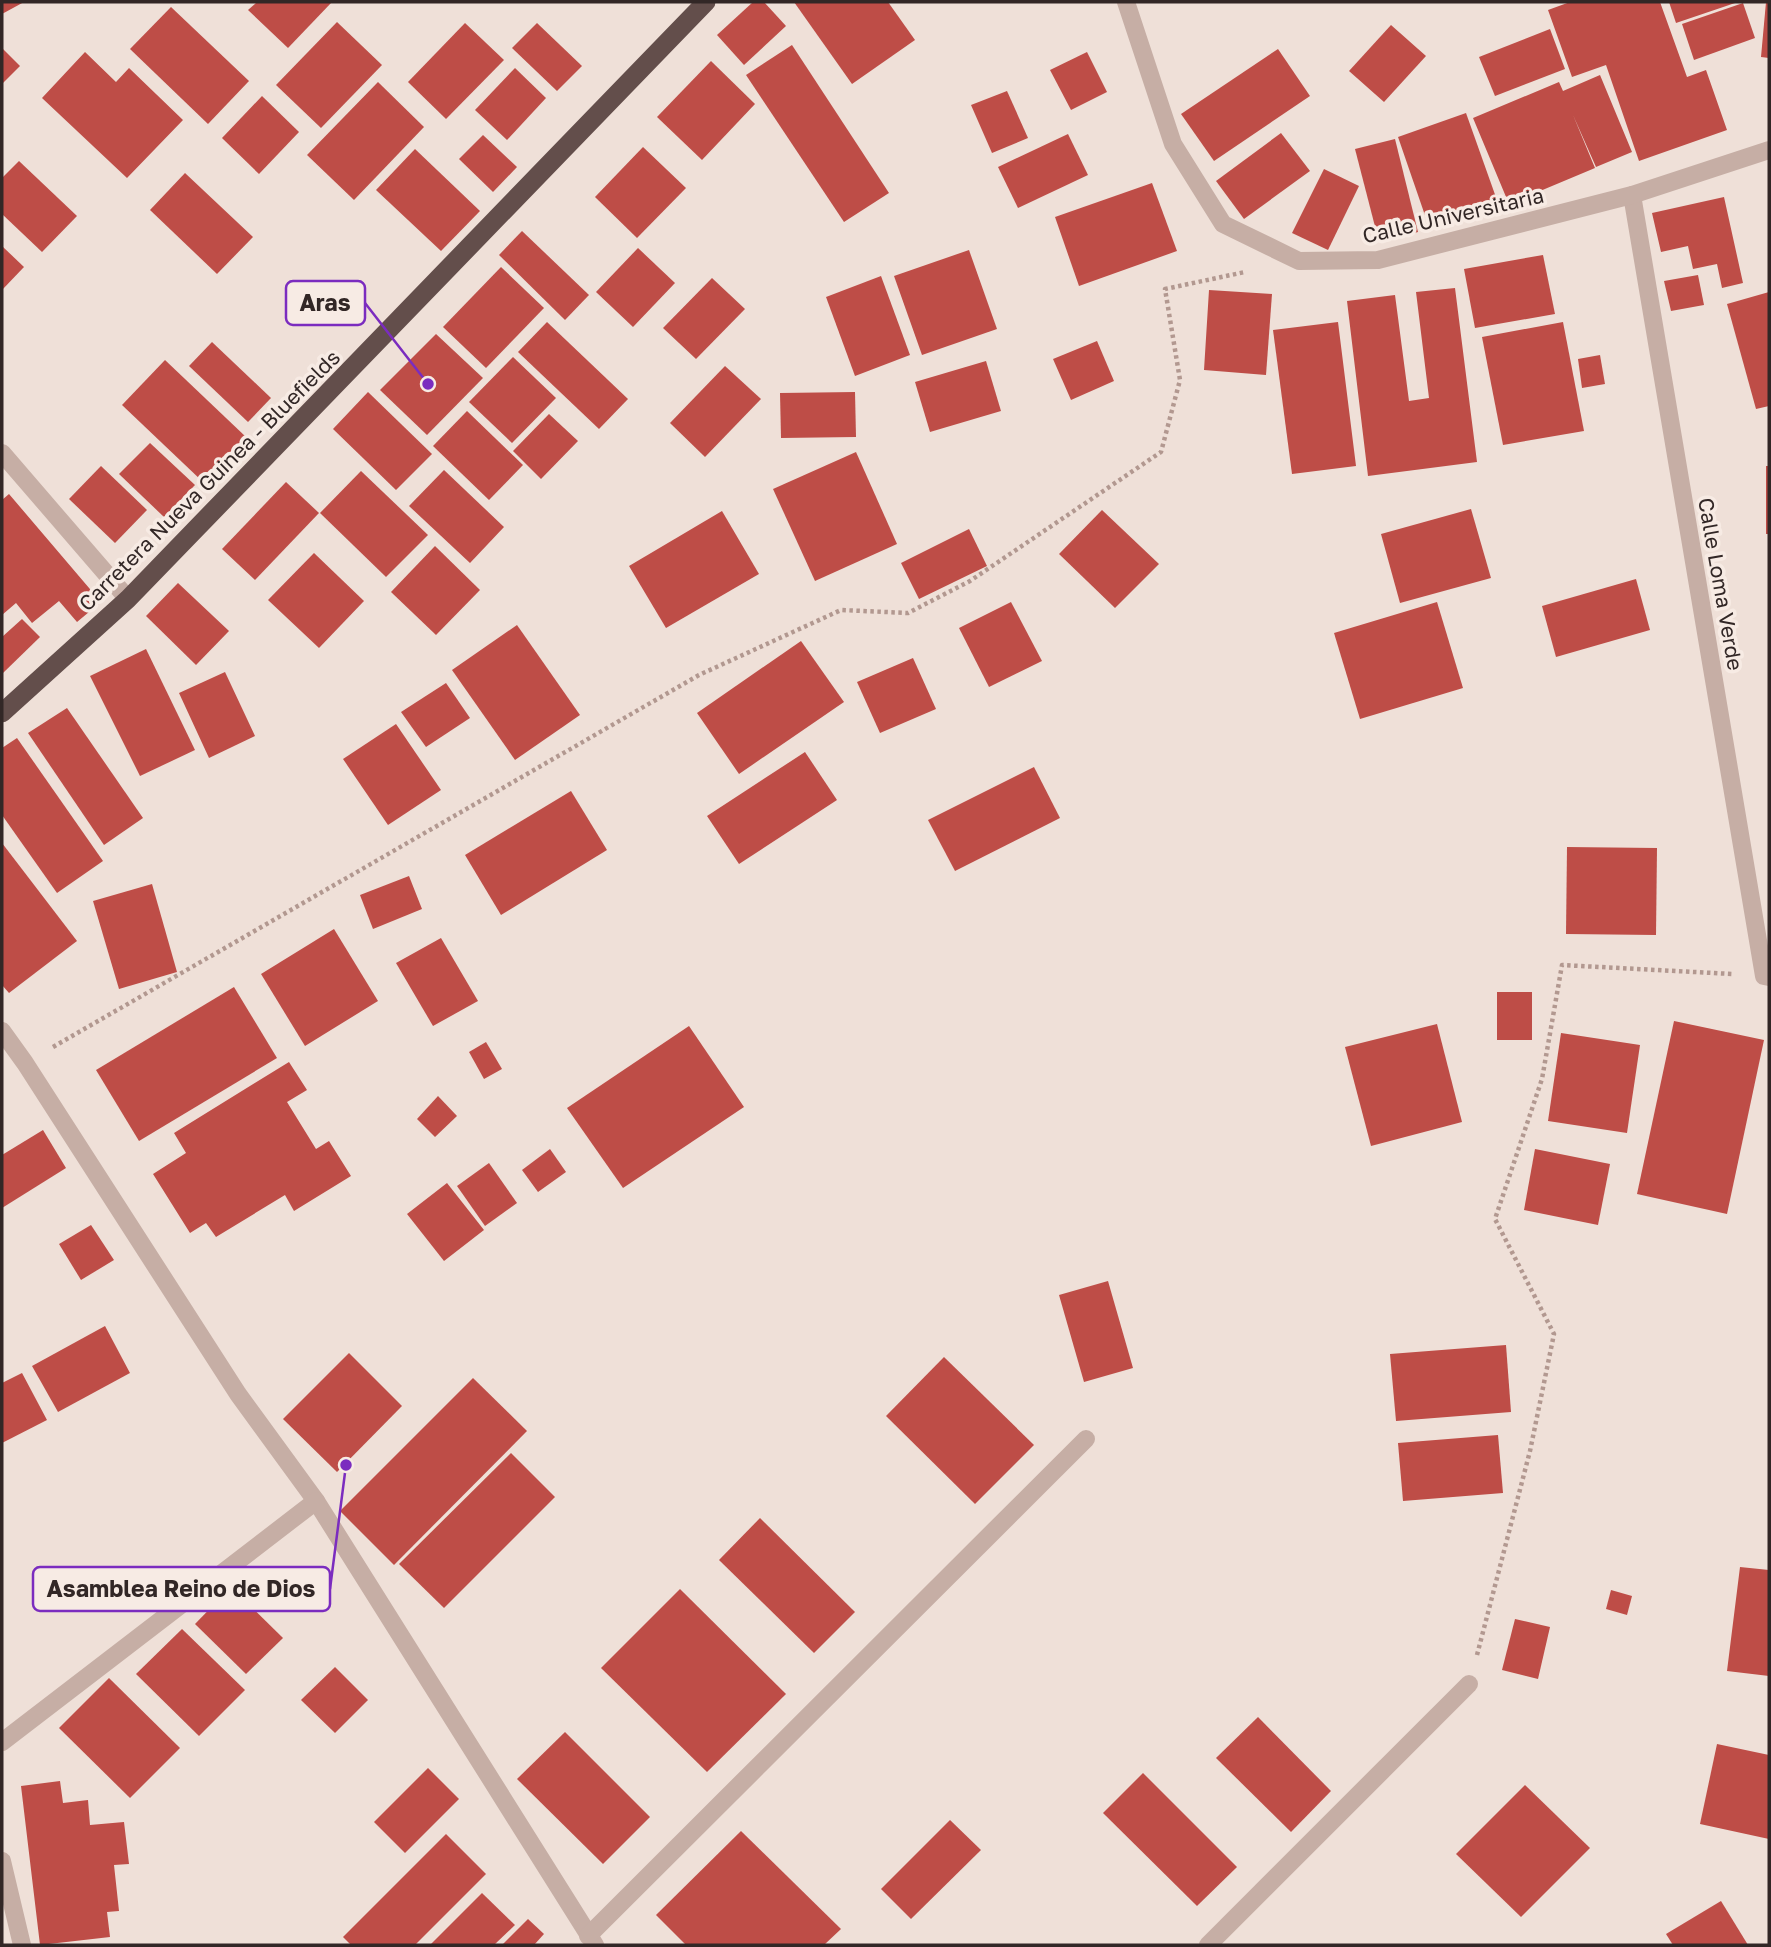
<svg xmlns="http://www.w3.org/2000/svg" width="1771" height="1947" font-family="'Golos Text',sans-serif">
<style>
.building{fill:#be4d47}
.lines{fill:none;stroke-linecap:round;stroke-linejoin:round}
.path{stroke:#b29890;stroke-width:4.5;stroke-dasharray:3.5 3.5;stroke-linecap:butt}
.minor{stroke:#c6aea5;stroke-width:18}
.tertiary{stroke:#c6aea5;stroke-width:18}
.trunk{stroke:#634e4b;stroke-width:19}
.labels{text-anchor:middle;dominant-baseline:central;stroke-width:7;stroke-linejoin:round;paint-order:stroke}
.street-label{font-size:21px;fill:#322726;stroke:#f7ebe4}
.leader{fill:none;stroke:#7b2cbf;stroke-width:2.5}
.callout-dot{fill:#7b2cbf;stroke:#f7ebe4;stroke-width:2.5}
.callout{fill:#f7ebe4;stroke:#7b2cbf;stroke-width:2.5}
.callout-label{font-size:23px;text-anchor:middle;font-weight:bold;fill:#322726}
</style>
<rect width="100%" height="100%" fill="#efe0d8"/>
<g class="building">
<polygon points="2,2 24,2 2,14"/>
<polygon points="257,2 332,2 288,48 248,10"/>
<polygon points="753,2 764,2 786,26 744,65 717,35"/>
<polygon points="794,2 888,2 915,40 852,84"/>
<polygon points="1570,2 1660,2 1687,77 1706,70 1727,130 1639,161 1606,65 1572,77 1548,10"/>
<polygon points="1669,2 1738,2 1676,23"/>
<polygon points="1766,2 1769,2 1769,58 1761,57"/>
<polygon points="1743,3 1755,38 1694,60 1682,24"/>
<polygon points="171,7 249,81 208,124 130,49"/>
<polygon points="337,22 382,65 321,128 276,85"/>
<polygon points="465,23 504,60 446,119 408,82"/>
<polygon points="537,23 582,66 557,91 512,48"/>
<polygon points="1391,25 1426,56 1384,102 1349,71"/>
<polygon points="1550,29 1565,69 1495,96 1479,57"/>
<polygon points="792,45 889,193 844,222 746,75"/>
<polygon points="2,48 20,66 2,84"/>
<polygon points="1278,49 1310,96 1214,161 1181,114"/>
<polygon points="85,52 116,82 129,68 183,120 127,178 42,98"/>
<polygon points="1087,52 1107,92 1071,110 1050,70"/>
<polygon points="711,61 755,104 702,160 657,117"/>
<polygon points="515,68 546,98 507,140 475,110"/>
<polygon points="1600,75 1632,152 1596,167 1573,115 1595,168 1509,204 1473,118 1559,82 1563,91"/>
<polygon points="378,82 424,127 354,200 307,155"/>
<polygon points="1007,91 1028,138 992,153 971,105"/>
<polygon points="262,96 299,132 259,174 222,138"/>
<polygon points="1466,113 1498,203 1429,227 1398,137"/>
<polygon points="1281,133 1310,171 1244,219 1216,181"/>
<polygon points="1068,134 1088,175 1018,208 998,167"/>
<polygon points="483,135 517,167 493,192 459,159"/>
<polygon points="1395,139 1418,232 1379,242 1355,149"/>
<polygon points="643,147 686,188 637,238 595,197"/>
<polygon points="415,149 480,211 441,251 376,190"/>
<polygon points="19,161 77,216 42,252 2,214 2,178"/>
<polygon points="1324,169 1359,186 1328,250 1292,233"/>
<polygon points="185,173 253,237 217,274 150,210"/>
<polygon points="1152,183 1177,251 1079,286 1055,217"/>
<polygon points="1724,197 1743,283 1722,288 1717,264 1693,269 1688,246 1661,252 1652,213"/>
<polygon points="522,231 589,295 565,320 499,255"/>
<polygon points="2,246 24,267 2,290"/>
<polygon points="638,248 675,283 633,327 596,292"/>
<polygon points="969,250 997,329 922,355 894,276"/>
<polygon points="1543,255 1555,314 1475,328 1464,269"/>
<polygon points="501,267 544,308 486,368 443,327"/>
<polygon points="1698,275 1704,305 1671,311 1664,281"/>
<polygon points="881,276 910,355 855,376 826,297"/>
<polygon points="712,278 745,309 696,359 663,328"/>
<polygon points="1455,288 1477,462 1368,476 1347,301 1395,295 1409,401 1429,398 1416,292"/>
<polygon points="1209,290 1272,294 1266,375 1204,370"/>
<polygon points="1769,292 1769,406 1756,409 1727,304"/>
<polygon points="547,322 628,399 599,429 518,352"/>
<polygon points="1338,322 1356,466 1292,474 1273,330"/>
<polygon points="1563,322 1584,431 1503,445 1482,337"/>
<polygon points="436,334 483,378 427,435 380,390"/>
<polygon points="1097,341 1114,381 1071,400 1053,359"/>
<polygon points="212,342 271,398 248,422 189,366"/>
<polygon points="1600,355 1605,384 1582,388 1578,359"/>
<polygon points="513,357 556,398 512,443 469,402"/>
<polygon points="165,360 246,437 203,482 122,405"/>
<polygon points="986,361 1001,411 930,432 915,382"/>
<polygon points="725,366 761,399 705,457 670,423"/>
<polygon points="368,392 432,454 396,490 333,429"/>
<polygon points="855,392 856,437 781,438 780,393"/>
<polygon points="467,411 523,465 489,500 433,446"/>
<polygon points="549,414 578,441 541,479 513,451"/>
<polygon points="150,443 195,485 164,517 119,474"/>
<polygon points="856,452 897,544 815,581 773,489"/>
<polygon points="101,466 147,510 115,543 69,499"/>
<rect x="1766" y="466" width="3" height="68"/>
<polygon points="444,470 504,527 470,563 409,506"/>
<polygon points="361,471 428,535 386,577 320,513"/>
<polygon points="286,482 319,513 255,580 222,549"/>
<polygon points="9,494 101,602 77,622 59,601 32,623 16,603 2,615 2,500"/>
<polygon points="1471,509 1491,578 1400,603 1381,534"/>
<polygon points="1102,510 1159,564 1115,608 1059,554"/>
<polygon points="722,511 759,574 666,628 629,566"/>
<polygon points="969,529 987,566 919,599 901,563"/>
<polygon points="435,546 480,590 436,635 391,592"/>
<polygon points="314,553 364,601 319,648 268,600"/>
<polygon points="1636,579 1650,630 1556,657 1542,606"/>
<polygon points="178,583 229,631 196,665 146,616"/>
<polygon points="1011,602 1042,661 989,687 959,628"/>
<polygon points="1437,602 1463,688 1360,719 1334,633"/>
<polygon points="22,619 40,637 2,674 2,637"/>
<polygon points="517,625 580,715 515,760 452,670"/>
<polygon points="801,641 844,702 739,774 697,713"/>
<polygon points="146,649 195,750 140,776 90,676"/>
<polygon points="913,658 936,709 880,733 857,682"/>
<polygon points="225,672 255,736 209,758 179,693"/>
<polygon points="446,683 470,718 426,747 401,712"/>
<polygon points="67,708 143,818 104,845 28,733"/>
<polygon points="396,724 441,790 388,825 343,759"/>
<polygon points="17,738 103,861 57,893 2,815 2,748"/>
<polygon points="805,752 837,800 739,864 707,816"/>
<polygon points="1034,767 1060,818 955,871 928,820"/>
<polygon points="571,791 607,850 501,915 465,855"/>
<polygon points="2,843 77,941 9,993 2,985"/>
<polygon points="1567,847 1657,848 1656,935 1566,934"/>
<polygon points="409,876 422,909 373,929 360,895"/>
<polygon points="152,884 177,972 119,989 93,901"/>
<polygon points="334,929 378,1001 305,1046 261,974"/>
<polygon points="441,938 478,1001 433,1026 396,963"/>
<polygon points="234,987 277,1058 139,1141 96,1070"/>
<rect x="1497" y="992" width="35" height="48"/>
<polygon points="1674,1021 1764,1040 1727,1214 1637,1194"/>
<polygon points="1437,1024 1462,1122 1371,1146 1345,1047"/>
<polygon points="689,1026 744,1107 623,1188 567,1108"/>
<polygon points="1561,1033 1640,1045 1627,1133 1548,1121"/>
<polygon points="486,1042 502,1069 484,1079 469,1052"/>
<polygon points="289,1062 307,1090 287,1102 316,1149 329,1141 351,1176 294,1211 285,1195 216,1237 206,1223 190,1233 153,1174 186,1153 174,1133"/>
<polygon points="438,1096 457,1116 435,1137 417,1119"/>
<polygon points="43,1130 66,1168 2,1208 2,1155"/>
<polygon points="550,1149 566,1172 538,1192 522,1170"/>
<polygon points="1535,1149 1610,1164 1598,1225 1524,1210"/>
<polygon points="489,1163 517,1203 485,1226 457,1186"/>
<polygon points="447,1183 484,1230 444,1261 407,1214"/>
<polygon points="91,1225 114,1260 81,1280 59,1244"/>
<polygon points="1108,1281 1133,1368 1084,1382 1059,1295"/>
<polygon points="105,1326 130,1373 58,1412 32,1366"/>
<polygon points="1506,1345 1511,1412 1396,1421 1390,1354"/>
<polygon points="349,1353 402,1406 337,1472 283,1419"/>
<polygon points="944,1357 1034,1445 975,1504 886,1416"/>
<polygon points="22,1373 47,1420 2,1443 2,1383"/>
<polygon points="473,1378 527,1431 394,1565 340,1511"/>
<polygon points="1498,1435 1503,1493 1403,1501 1398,1443"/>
<polygon points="511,1453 555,1497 444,1608 399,1564"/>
<polygon points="760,1518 855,1612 814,1653 719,1560"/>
<polygon points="1740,1567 1769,1570 1769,1676 1727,1671"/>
<polygon points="231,1587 283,1638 246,1674 195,1624"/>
<polygon points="680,1589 786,1694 707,1772 601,1668"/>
<polygon points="1611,1590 1632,1596 1627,1615 1606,1609"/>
<polygon points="1515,1619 1550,1627 1538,1679 1502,1670"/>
<polygon points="182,1629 245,1690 199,1736 136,1674"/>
<polygon points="335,1667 368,1700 335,1733 301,1700"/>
<polygon points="109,1678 180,1748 130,1798 59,1728"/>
<polygon points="1258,1717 1331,1791 1291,1832 1216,1758"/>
<polygon points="565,1732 650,1817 603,1864 517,1779"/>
<polygon points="1717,1744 1769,1755 1769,1839 1700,1824"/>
<polygon points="428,1768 459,1799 405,1853 374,1822"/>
<polygon points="1143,1773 1237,1867 1197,1906 1103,1813"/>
<polygon points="60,1781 63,1803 88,1800 90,1825 124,1822 129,1864 114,1865 119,1911 107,1912 110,1937 40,1945 21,1786"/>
<polygon points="1525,1785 1590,1848 1521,1917 1456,1854"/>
<polygon points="950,1820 981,1850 911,1919 881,1889"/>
<polygon points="741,1831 841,1929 824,1945 686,1945 656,1915"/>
<polygon points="446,1834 486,1874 415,1945 351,1945 343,1937"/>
<polygon points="482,1893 515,1925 494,1945 430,1945"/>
<polygon points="1721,1901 1748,1945 1673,1945 1666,1934"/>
<polygon points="528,1919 544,1934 534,1945 502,1945"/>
</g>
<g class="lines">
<g class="path">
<polyline points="53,1047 699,675 841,610 908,613 970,581 1161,452 1180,380 1165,289 1245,272"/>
<polyline points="1477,1655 1530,1451 1554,1334 1495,1219 1542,1079 1562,965 1732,974"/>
</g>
<g class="minor">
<polyline points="1632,195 1764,976 1769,977"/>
<polyline points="2,453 128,599"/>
<polyline points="2,1031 25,1063 238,1394 316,1501 595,1945"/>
<polyline points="2,1742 316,1501"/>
<polyline points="2,1861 22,1945"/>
<polyline points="588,1936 1086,1439"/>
<polyline points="1208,1945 1469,1684"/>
</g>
<polyline class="tertiary" points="1126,2 1173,144 1223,224 1299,261 1378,260 1632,195 1769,150"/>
<polyline class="trunk" points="2,713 128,599 706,2"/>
</g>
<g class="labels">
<g class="street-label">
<text transform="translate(1453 215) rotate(-13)">Calle Universitaria</text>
<text transform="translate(209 480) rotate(-45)">Carretera Nueva Guinea - Bluefields</text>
<text transform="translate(1721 584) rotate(80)">Calle Loma Verde</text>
</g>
</g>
<path class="leader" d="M428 384L365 303M346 1465L330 1589"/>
<g class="callout-dot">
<circle cx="428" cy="384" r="7"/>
<circle cx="346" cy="1465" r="7"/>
</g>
<g class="callout">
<rect x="286" y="281" width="79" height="44" rx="7"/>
<rect x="33" y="1567" width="297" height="44" rx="7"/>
</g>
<g class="callout-label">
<text x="325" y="311">Aras</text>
<text x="181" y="1597">Asamblea Reino de Dios</text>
</g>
<rect width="1771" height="1947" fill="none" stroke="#322726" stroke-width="7"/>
</svg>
